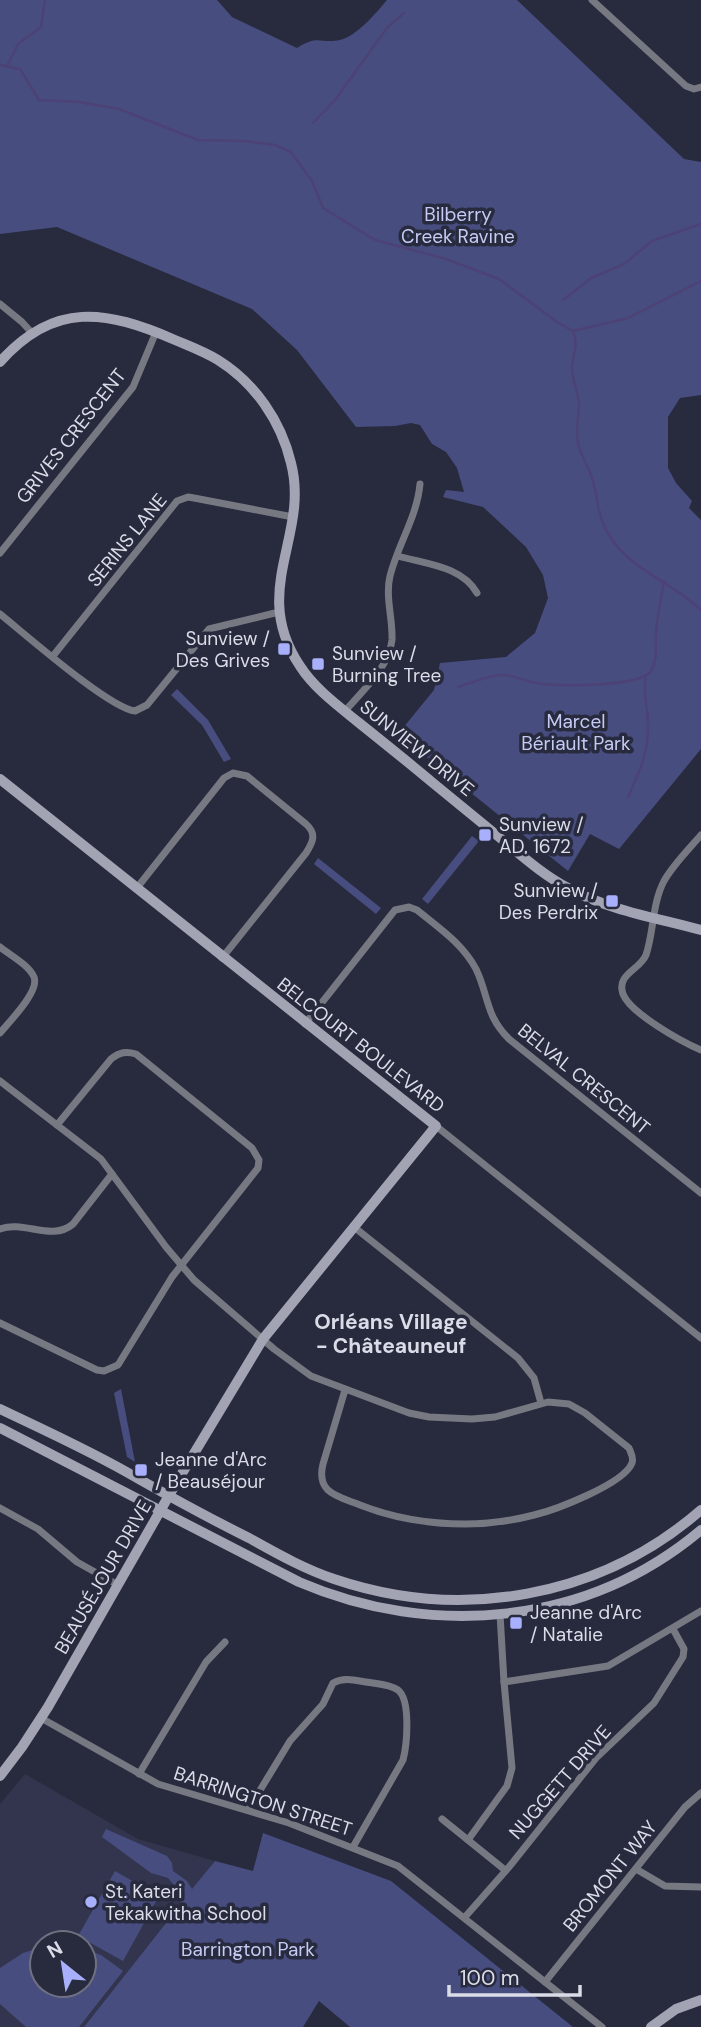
<svg xmlns="http://www.w3.org/2000/svg" width="701" height="2027" font-family="'DM Sans',sans-serif">
<style>
.built{fill:#32354d;fill-rule:evenodd}
.green{fill:#484d80}
.lines{fill:none;stroke-linecap:round;stroke-linejoin:round}
.stream{stroke:#4c4275;stroke-width:2.5}
.street{stroke:#777982;stroke-width:7}
.secondary{stroke:#a2a4b4;stroke-width:10}
.poi-dot{fill:#a8b0fc;stroke:#282a3d;stroke-width:2.5}
.labels{text-anchor:middle;dominant-baseline:central;stroke-width:7;stroke-linejoin:round;paint-order:stroke}
.park-label{font-size:19px;fill:#c5cbf4;stroke:#282a3d}
.street-label{font-size:19px;fill:#dadce8;stroke:#282a3d}
.poi-label{font-size:19px;fill:#dadce8;stroke:#282a3d;text-anchor:start}
.neighbourhood-label{font-size:21px;font-weight:bold;fill:#dadce8;stroke:#282a3d}
</style>
<rect width="100%" height="100%" fill="#282a3d"/>
<path class="built" d="M 25,1774 L 138,1839 L 215,1861 L 84,2027 L 0,2027 L 0,1804 ZM 42,1943 L 84,1943 L 84,1985 L 42,1985 Z"/>
<g class="green">
<path d="M 0,0 L 217,0 L 232,17 L 297,48 C 319,34 319,44 340,40 C 357,36 376,13 387,0 L 517,0 L 684,159 L 701,162 L 701,395 L 680,398 L 668,417 L 668,468 L 676,483 L 692,501 L 689,508 L 701,520 L 701,749 L 619,849 L 590,834 L 568,871 L 398,734 L 434,690 L 440,663 L 506,657 L 535,633 L 548,598 L 543,575 L 526,547 L 483,507 L 443,497 L 446,490 L 464,492 L 457,468 L 446,452 L 432,444 L 420,425 L 411,423 L 395,426 L 356,427 L 297,350 L 252,309 L 57,227 L 0,234 Z"/>
<polygon points="177,689 208,720 231,759 224,762 202,725 171,695"/>
<polygon points="472,836 479,841 428,904 422,899"/>
<polygon points="318,858 381,908 376,914 314,864"/>
<polygon points="121,1389 135,1462 127,1457 114,1393"/>
<polygon points="106,1829 167,1856 172,1863 173,1871 187,1881 192,1889 215,1861 253,1871 263,1833 391,1881 573,2027 350,2027 319,2001 303,2027 84,2027 181,1904 173,1884 168,1878 151,1873 102,1837"/>
<polygon points="115,1871 159,1896 123,1961 78,1936"/>
<polygon points="42,1947 42,1985 84,1985 84,1949 101,1955 123,1971 79,2027 26,2027 0,2004 0,1968 23,1953"/>
</g>
<g class="lines">
<g class="stream">
<polyline points="0,65 20,69 39,100 79,102 119,109 198,140 244,141 275,145 291,152 312,181 323,208 375,240 446,259 499,279 557,322 573,331 628,318 701,281"/>
<polyline points="7,66 18,44 41,27 45,0"/>
<polyline points="313,123 335,100 387,28 404,13"/>
<polyline points="563,300 591,278 624,264 652,241 701,224"/>
<path d="M 573,331 C 579,342 573,355 572,367 C 572,380 578,392 579,404 C 579,413 577,422 577,431 C 576,450 588,464 593,481 C 597,495 597,509 603,523 C 620,567 669,579 701,610"/>
<path d="M 458,687 C 472,683 486,676 500,675 C 514,674 523,681 536,683 C 555,687 641,687 651,671 C 658,659 655,647 656,634 C 657,617 661,599 664,581"/>
<path d="M 628,797 C 639,773 649,752 648,724 C 648,707 642,693 646,676"/>
</g>
<g class="street">
<polyline points="592,0 686,86 694,89 701,87"/>
<polyline points="0,304 22,322 32,333"/>
<polyline points="0,553 133,387 156,332"/>
<path d="M 398,556 C 425,564 462,566 477,593"/>
<path d="M 0,614 C 25,634 109,708 135,711 L 147,705 L 209,629 L 279,612"/>
<polyline points="53,656 177,501 188,497 194,498 293,517"/>
<path d="M 345,711 C 362,691 389,668 392,640 C 393,619 385,597 390,576 C 398,544 417,517 420,484"/>
<path d="M 701,835 C 689,849 673,865 664,881 C 652,904 654,931 646,955 C 640,970 616,974 623,994 C 630,1013 682,1042 701,1050"/>
<path d="M 136,889 L 224,778 L 233,773 L 247,776 L 306,824 C 317,834 313,842 306,853 L 222,958"/>
<path d="M 0,947 C 10,955 29,965 34,977 C 40,991 9,1022 0,1033"/>
<path d="M 305,1024 L 395,910 L 409,907 L 417,910 C 439,928 463,944 476,969 C 489,996 485,1015 509,1039 L 701,1193"/>
<path d="M 0,1081 L 101,1159 L 166,1247 L 194,1280 L 274,1349 L 311,1376 L 409,1413 L 429,1417 L 472,1419 L 495,1417 L 548,1402 L 569,1404 L 585,1413 L 629,1448 C 631,1453 634,1458 632,1463 C 624,1484 555,1510 534,1515 C 511,1521 488,1524 465,1524 C 429,1524 393,1518 360,1505 C 337,1496 316,1493 323,1464 L 345,1390"/>
<polyline points="436,1126 701,1338"/>
<polyline points="354,1227 518,1358 534,1378 541,1403"/>
<path d="M 0,1229 C 24,1220 52,1242 73,1224 L 112,1174"/>
<path d="M 0,1323 L 97,1370 L 104,1371 L 118,1365 L 172,1277 L 258,1168 L 259,1160 L 252,1148 L 136,1054 C 126,1051 120,1052 111,1059 L 57,1125"/>
<polyline points="0,1508 38,1529 77,1562 118,1585"/>
<polyline points="500,1614 504,1682"/>
<polyline points="41,1718 158,1784 289,1823 398,1866 602,2027"/>
<polyline points="139,1774 206,1662 225,1642"/>
<path d="M 248,1810 L 290,1741 L 323,1704 L 333,1683 C 344,1677 354,1680 366,1682 C 376,1684 389,1684 398,1690 C 411,1700 407,1745 403,1760 L 353,1847"/>
<polyline points="442,1819 505,1870"/>
<polyline points="468,1840 507,1786 512,1768 504,1682 608,1666 701,1611"/>
<polyline points="636,1869 665,1886 701,1887"/>
<polyline points="465,1917 509,1867 596,1758 654,1703 683,1657 684,1649 673,1629"/>
<polyline points="545,1982 685,1807 701,1793"/>
</g>
<g class="secondary">
<path d="M 0,362 C 54,301 106,310 175,340 C 189,346 205,352 218,360 C 255,383 281,421 291,463 C 310,536 249,590 300,666 C 314,688 337,705 358,722 C 383,742 408,762 433,783 C 455,801 477,819 499,837 C 521,855 543,875 568,888 C 608,910 657,918 701,930"/>
<polyline points="0,779 436,1126 263,1339 175,1485 48,1707 22,1747 0,1776"/>
<path d="M 0,1409 C 46,1431 93,1452 137,1478 C 174,1499 211,1519 249,1538 C 276,1553 304,1569 334,1579 C 461,1622 600,1598 701,1510"/>
<path d="M 0,1428 L 299,1582 C 432,1639 587,1626 701,1530"/>
<polyline points="651,2027 676,2009 701,2000"/>
</g>
</g>
<g class="poi-dot">
<rect x="277" y="642" width="14" height="14" rx="3.5"/>
<rect x="311" y="657" width="14" height="14" rx="3.5"/>
<rect x="478" y="828" width="14" height="14" rx="3.5"/>
<rect x="605" y="894" width="14" height="14" rx="3.5"/>
<rect x="134" y="1463" width="14" height="14" rx="3.5"/>
<rect x="509" y="1616" width="14" height="14" rx="3.5"/>
<circle cx="91" cy="1902" r="7"/>
</g>
<g class="labels">
<g class="park-label">
<text x="458" y="214">Bilberry<tspan x="458" dy="22">Creek Ravine</tspan></text>
<text x="576" y="721">Marcel<tspan x="576" dy="22">Bériault Park</tspan></text>
<text x="248" y="1949">Barrington Park</text>
</g>
<g class="street-label">
<text transform="translate(71 436) rotate(-52)">GRIVES CRESCENT</text>
<text transform="translate(127 540) rotate(-51)">SERINS LANE</text>
<text transform="translate(417 748) rotate(39)">SUNVIEW DRIVE</text>
<text transform="translate(361 1045) rotate(38)">BELCOURT BOULEVARD</text>
<text transform="translate(584 1079) rotate(39)">BELVAL CRESCENT</text>
<text transform="translate(103 1577) rotate(-60)">BEAUSÉJOUR DRIVE</text>
<text transform="translate(560 1782) rotate(-49)">NUGGETT DRIVE</text>
<text transform="translate(263 1801) rotate(18)">BARRINGTON STREET</text>
<text transform="translate(610 1876) rotate(-51)">BROMONT WAY</text>
</g>
<g class="poi-label">
<text x="270" y="638" text-anchor="end">Sunview /<tspan x="270" dy="22">Des Grives</tspan></text>
<text x="332" y="653">Sunview /<tspan x="332" dy="22">Burning Tree</tspan></text>
<text x="499" y="824">Sunview /<tspan x="499" dy="22">AD. 1672</tspan></text>
<text x="598" y="890" text-anchor="end">Sunview /<tspan x="598" dy="22">Des Perdrix</tspan></text>
<text x="155" y="1459">Jeanne d'Arc<tspan x="155" dy="22">/ Beauséjour</tspan></text>
<text x="530" y="1612">Jeanne d'Arc<tspan x="530" dy="22">/ Natalie</tspan></text>
<text x="105" y="1891">St. Kateri<tspan x="105" dy="22">Tekakwitha School</tspan></text>
</g>
<g class="neighbourhood-label">
<text x="391" y="1322">Orléans Village<tspan x="391" dy="24">- Châteauneuf</tspan></text>
</g>
</g>
<g transform="translate(63 1964) rotate(330)"><circle r="33" fill="#282a3d" stroke="#6f7181" stroke-width="2"/>
<path d="M0-5L12 26L0 18L-12 26Z" fill="#a8b0fc"/>
<text y="-10" font-size="19" font-weight="bold" text-anchor="middle" fill="#dadce8">N</text>
</g>
<path d="M449 1985v10h131v-10" fill="none" stroke="#dadce8" stroke-width="3.5"/>
<text x="460" y="1985" font-size="21" fill="#dadce8" stroke="#282a3d" stroke-width="5" paint-order="stroke">100 m</text>
</svg>
